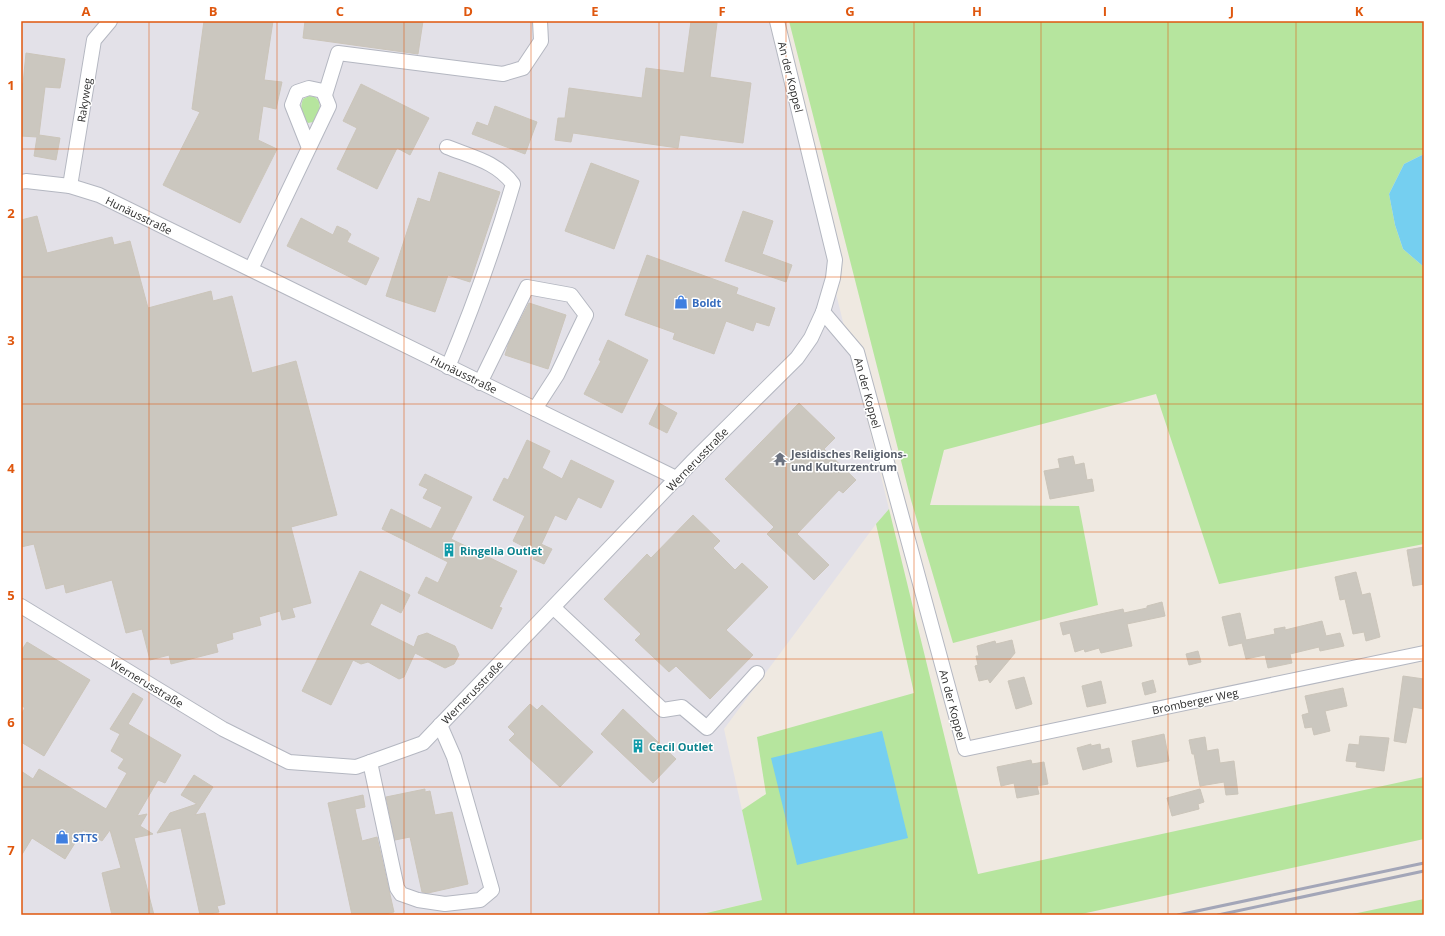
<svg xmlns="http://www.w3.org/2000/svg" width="1445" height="936" font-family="'Open Sans',sans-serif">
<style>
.industrial{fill:#e3e1e8}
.green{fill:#b6e59e}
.water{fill:#75cff0}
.building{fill:#cbc7bf;stroke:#cbc5ba}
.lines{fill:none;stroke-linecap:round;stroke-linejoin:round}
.minor-casing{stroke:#b4b7c1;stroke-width:16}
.minor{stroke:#fff;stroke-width:14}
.rail{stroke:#a3a6b8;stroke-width:3}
.grid{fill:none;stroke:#df570e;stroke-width:1;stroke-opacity:0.55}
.labels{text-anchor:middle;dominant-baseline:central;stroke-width:3;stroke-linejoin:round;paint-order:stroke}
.street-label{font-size:11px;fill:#2e2e2e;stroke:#fff}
.shop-label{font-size:11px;font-weight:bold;fill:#366cbe;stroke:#fff;text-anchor:start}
.worship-label{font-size:11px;font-weight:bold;fill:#5b616d;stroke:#fff;text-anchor:start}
.culture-label{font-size:11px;font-weight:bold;fill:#0d838f;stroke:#fff;text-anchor:start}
.neatline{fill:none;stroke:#df570e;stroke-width:1.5}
.grid-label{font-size:13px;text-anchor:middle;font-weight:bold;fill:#df570e}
</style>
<rect width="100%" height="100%" fill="#efe9e1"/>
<polygon class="industrial" points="21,21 769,21 889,509 876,524 724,729 762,900 696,915 21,915"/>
<g class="green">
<polygon points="789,21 1424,21 1424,154 1404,164 1389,194 1395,225 1403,249 1424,267 1424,544 1219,584 1156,394 944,450 930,505 1079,506 1098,605 953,643 911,500"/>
<path d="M 309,96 L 315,97 L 319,101 L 320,109 L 313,122 L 308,123 C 300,116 300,108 303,99 Z"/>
<polygon points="889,509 978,874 1424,777 1424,839 1077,915 698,915 762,900 742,810 766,794 757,737 914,693 876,524"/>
<polygon points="1424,899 1424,915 1348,915"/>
</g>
<g class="water">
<polygon points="1424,154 1424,267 1403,249 1395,225 1389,194 1404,164"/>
<polygon points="882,731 908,838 797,865 771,758"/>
</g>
<g class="building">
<polygon points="204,21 273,21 264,80 282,82 276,109 263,106 258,140 277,149 240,223 163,185 200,112 192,109"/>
<polygon points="305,21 423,21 418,54 303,38"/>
<polygon points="691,21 717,23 710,77 751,83 743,143 680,135 678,148 573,133 571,142 555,140 558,118 565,118 569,88 642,98 646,68 684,73"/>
<polygon points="26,53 65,59 60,88 45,87 39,135 60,138 56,160 34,156 37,137 21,136 21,84 23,84"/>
<polygon points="361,84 429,118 410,155 397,148 377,189 337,169 357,128 343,121"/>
<polygon points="495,106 537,122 525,154 472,134 477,122 488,126"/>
<polygon points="591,163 639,181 614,249 565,231"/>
<polygon points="439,172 500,192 470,282 448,275 435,312 386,296 418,198 430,202"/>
<polygon points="743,211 773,221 762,254 792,265 786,282 725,261"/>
<polygon points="37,216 47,253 112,237 114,245 130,241 148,308 211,291 213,301 232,296 252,373 296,361 337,515 291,527 311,603 292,608 295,617 282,620 280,611 259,617 261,625 232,633 233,639 216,644 218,652 171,664 169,655 150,660 142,629 126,633 112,580 66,593 64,584 46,589 34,544 21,547 21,220"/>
<polygon points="301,218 333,235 337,226 348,231 348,232 351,234 347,242 379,258 366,285 287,246"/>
<polygon points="647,255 738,288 736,294 775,308 769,326 756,322 753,331 726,321 714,354 673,339 675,333 625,315"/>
<polygon points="529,303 566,315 548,369 505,355 509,342"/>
<polygon points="608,340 648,360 622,413 584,394 601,361 599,360"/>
<polygon points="659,403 677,413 667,433 649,424"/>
<polygon points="799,403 835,438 824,449 856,480 843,493 839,490 797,534 829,565 814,580 767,534 774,527 725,479"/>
<polygon points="527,440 550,451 542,468 562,479 571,460 614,481 601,508 578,497 566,520 555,515 540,547 541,544 552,549 544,564 533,559 536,553 513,541 525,516 493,500 504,478 508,480"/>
<polygon points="1073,456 1075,465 1084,463 1087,480 1092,479 1094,491 1050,499 1044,471 1060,468 1058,459"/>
<polygon points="425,474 472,497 451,539 517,571 499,607 502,608 492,629 418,593 426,577 438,583 448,562 382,529 391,509 431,529 442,507 423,498 428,489 419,485"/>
<polygon points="693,515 720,541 713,548 735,570 742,563 768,587 726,630 753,655 710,699 676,666 669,672 635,640 641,634 604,599 647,554 651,558"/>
<polygon points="1424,547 1424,584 1413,586 1407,550"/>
<polygon points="360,571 410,595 401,613 381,603 370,625 414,647 418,636 427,633 455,646 459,655 454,664 445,668 415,653 404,677 399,679 368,662 361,664 353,660 331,705 302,691"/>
<polygon points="1356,572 1362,595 1370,593 1380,637 1366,641 1364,632 1353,634 1345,599 1340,600 1335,577"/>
<polygon points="1162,602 1165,616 1127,624 1132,646 1101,653 1099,648 1085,652 1084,649 1075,652 1070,633 1063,635 1060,623 1123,609 1124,613 1147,608 1147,606"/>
<polygon points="1240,613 1246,640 1275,634 1274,629 1285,627 1285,630 1322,621 1326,636 1340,633 1344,646 1320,651 1319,647 1290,654 1292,663 1268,668 1265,655 1246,659 1242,643 1229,646 1222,617"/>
<polygon points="1012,640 1015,653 990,683 988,679 979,681 975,666 978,665 976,656 979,656 977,646 995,641 996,644"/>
<polygon points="27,642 90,680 44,756 21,742 21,715 25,708 21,705 21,651"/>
<polygon points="1198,651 1201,662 1189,665 1186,654"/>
<polygon points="1403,676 1424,679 1424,709 1413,707 1406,743 1394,741"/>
<polygon points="1024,677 1032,704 1016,709 1008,681"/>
<polygon points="1153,680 1156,692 1145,695 1142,683"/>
<polygon points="1101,681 1106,703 1087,707 1082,686"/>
<polygon points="1343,688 1347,706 1325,711 1330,731 1314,735 1312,727 1305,728 1302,715 1309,713 1305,696"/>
<polygon points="133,693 143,699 128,724 181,755 165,783 158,780 137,816 147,814 140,826 153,834 134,838 154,915 112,915 102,873 121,868 110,830 102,841 83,830 65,859 32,838 21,856 21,771 33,779 39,769 106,809 127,773 118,768 124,759 111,751 120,734 110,729"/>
<polygon points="530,704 537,710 542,705 593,752 560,787 509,740 515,734 508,727"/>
<polygon points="623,709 676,759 653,783 601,734"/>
<polygon points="1164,734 1169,761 1137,767 1132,741"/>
<polygon points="1360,736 1389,738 1384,771 1356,767 1357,762 1346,761 1349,744 1359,745"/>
<polygon points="1205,737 1207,751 1218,749 1220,763 1234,761 1238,794 1226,795 1224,782 1200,786 1194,754 1192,754 1189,740"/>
<polygon points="1091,744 1091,746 1100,744 1101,750 1109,748 1112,762 1083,770 1077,748"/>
<polygon points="1031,760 1032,764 1044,762 1048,784 1037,786 1039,794 1017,798 1014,783 1001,786 997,767"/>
<polygon points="194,775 213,787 195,815 205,813 225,904 217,906 219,912 204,915 200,915 181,828 157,833 170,813 197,804 181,795"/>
<polygon points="425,789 425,792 430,791 435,815 452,812 468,884 428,893 422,892 410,837 395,840 386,797"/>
<polygon points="1200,789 1204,802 1198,804 1199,809 1172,816 1167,798"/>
<polygon points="363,795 365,807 355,809 362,841 377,837 394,912 381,915 352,915 328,803"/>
</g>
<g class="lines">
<g class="minor-casing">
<g id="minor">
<polyline points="777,21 835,260 833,278 823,312 857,352 965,749 1424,653"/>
<polyline points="325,95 338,53 503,74 523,68 541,41 540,21"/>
<path d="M 447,147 C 472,157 497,162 513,184 C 495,246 473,307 448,367"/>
<polyline points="21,182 26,181 70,186 99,195 678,479"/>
<polyline points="70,186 94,40 110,21"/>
<polyline points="251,269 329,106 323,91 309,88 297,92 292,105 309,148"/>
<polyline points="480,383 527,287 571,295 586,315 557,375 535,409"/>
<polyline points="21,606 223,729 289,762 356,767 423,743 692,462 797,358 811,338 823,312"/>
<polyline points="554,608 663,710 682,707 707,728 757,673"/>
<polyline points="370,762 397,888 401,894 418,900 445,904 480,900 492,890 454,757 440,725"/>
</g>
</g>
<use href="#minor" class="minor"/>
<g class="rail">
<polyline points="1178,915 1424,863"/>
<polyline points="1218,915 1424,871"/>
</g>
</g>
<path class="grid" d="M 149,21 L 149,915M 277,21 L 277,915M 404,21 L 404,915M 531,21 L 531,915M 659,21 L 659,915M 786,21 L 786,915M 914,21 L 914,915M 1041,21 L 1041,915M 1168,21 L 1168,915M 1296,21 L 1296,915M 21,149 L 1424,149M 21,277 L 1424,277M 21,404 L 1424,404M 21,532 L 1424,532M 21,659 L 1424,659M 21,787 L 1424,787"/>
<defs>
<g id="shop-bare" transform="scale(1.08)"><path d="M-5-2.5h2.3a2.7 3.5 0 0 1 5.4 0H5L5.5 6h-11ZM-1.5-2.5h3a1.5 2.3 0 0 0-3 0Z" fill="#3f7fe0" stroke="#fff" stroke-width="2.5" paint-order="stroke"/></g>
<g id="temple-bare" transform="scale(1.08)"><path d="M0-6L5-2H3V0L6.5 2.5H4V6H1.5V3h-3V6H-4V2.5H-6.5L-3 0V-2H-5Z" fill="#6b7280" stroke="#fff" stroke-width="2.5" paint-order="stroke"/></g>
<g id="building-bare" transform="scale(1.08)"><path d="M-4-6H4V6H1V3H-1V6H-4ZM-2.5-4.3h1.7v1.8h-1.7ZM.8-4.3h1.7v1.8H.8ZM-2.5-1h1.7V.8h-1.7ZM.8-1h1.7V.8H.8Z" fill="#0f9aa8" stroke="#fff" stroke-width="2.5" paint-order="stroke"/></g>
</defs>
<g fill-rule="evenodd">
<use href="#shop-bare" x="681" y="302"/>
<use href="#temple-bare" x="780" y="459"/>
<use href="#building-bare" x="449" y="550"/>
<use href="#building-bare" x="638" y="746"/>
<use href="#shop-bare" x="62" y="837"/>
</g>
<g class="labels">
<g class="street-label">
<text transform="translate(791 77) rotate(76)">An der Koppel</text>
<text transform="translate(84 100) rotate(-81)">Rakyweg</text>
<text transform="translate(139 215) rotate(26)">Hunäusstraße</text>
<text transform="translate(464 374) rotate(26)">Hunäusstraße</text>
<text transform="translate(868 393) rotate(75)">An der Koppel</text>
<text transform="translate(697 459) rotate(-46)">Wernerusstraße</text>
<text transform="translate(147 683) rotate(31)">Wernerusstraße</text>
<text transform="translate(472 692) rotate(-46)">Wernerusstraße</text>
<text transform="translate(1195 701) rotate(-12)">Bromberger Weg</text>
<text transform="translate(953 705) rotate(75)">An der Koppel</text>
</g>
<g class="shop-label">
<text x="692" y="302">Boldt</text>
<text x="73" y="837">STTS</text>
</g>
<g class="worship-label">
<text x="791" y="453">Jesidisches Religions-<tspan x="791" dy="13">und Kulturzentrum</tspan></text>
</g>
<g class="culture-label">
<text x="460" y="550">Ringella Outlet</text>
<text x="649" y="746">Cecil Outlet</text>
</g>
</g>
<rect width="1445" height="936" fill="none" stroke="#ffffff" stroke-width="44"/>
<rect x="22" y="22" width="1401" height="892" class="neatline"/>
<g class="grid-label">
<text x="86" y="16">A</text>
<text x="213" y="16">B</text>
<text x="340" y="16">C</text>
<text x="468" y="16">D</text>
<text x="595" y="16">E</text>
<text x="722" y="16">F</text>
<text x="850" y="16">G</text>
<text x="977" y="16">H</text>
<text x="1105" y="16">I</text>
<text x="1232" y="16">J</text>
<text x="1359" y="16">K</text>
<text x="11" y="90">1</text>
<text x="11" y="218">2</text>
<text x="11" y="345">3</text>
<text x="11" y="473">4</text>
<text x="11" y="600">5</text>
<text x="11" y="727">6</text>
<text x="11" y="855">7</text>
</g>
</svg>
